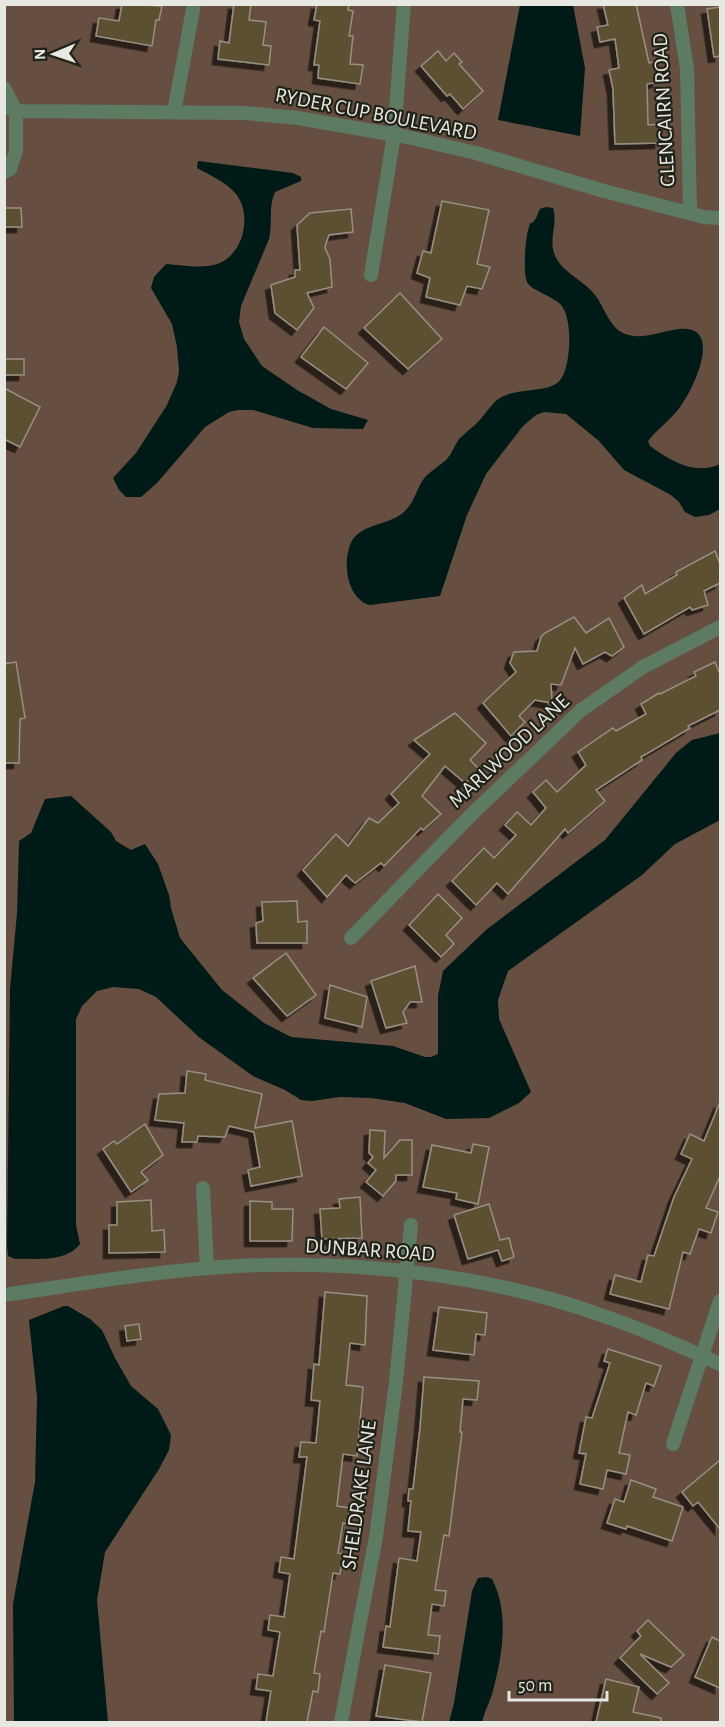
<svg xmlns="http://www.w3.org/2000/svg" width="725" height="1727" font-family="'Alegreya Sans',sans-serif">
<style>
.green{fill:#664f40}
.water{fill:#001a17}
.building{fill:#5d5033;stroke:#969083;stroke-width:1.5;filter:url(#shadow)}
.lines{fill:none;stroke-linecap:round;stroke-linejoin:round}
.minor{stroke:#5d7a63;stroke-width:14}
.labels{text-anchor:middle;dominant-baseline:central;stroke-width:4.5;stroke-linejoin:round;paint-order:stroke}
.street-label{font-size:21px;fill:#e6e8e1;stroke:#212318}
</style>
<defs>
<filter id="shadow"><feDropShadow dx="-5.5" dy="5.5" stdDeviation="0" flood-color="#0009"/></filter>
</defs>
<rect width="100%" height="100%" fill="#2b2d22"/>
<rect class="green" x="5" y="5" width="715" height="1717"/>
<g class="water">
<polygon points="520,5 573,5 585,68 580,136 498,120"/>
<path d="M 198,161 L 293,173 L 301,177 L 301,181 L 275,192 C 268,207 273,223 269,239 L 241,306 L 239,322 L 244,339 L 262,366 L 297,390 L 331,409 L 368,420 L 363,429 L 313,428 L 253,410 L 238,410 L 229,412 L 205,427 L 157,483 L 141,497 L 126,497 L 119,490 L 113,478 L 136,453 L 167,405 L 177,382 L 179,371 L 177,347 L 172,324 L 151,288 L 154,277 L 166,264 C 181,265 202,269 217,264 C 243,256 253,215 236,194 C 226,182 210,175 197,168 Z"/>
<path d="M 546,207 L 553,208 C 558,222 549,238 554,253 C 560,272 583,279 595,295 C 603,305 609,325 621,332 C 639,342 661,331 679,329 C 725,324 693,390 680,407 C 671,420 657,429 648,441 L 650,446 C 671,461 695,476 720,464 L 720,509 L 709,515 L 695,517 L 685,512 L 679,502 L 671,495 L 624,470 L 599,441 L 566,414 L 544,412 L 536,415 L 523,426 L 486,474 L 467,515 L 440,596 L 370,605 C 346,599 341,559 353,539 C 365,523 391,525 405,511 C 415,502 417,486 426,476 C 432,470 441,465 447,459 C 452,453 455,445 459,439 C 465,433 473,427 479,421 C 485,414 491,405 497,400 C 514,386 550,395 561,379 C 571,365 573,318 561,305 C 553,296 532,291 527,282 C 523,272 525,238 529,227 C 531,220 529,226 534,221 C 537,218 538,212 540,209 Z"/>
<path d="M 720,733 L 720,820 L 675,844 L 642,875 L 508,971 L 498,1000 L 499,1019 L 531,1092 L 519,1103 L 489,1118 L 446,1119 L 405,1103 L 371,1098 L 340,1097 L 312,1101 L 301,1100 L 285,1090 L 253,1076 L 200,1038 L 156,997 L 139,989 L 113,987 L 97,991 L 82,1006 L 76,1019 L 76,1225 L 80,1244 C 65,1263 37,1258 15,1259 L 8,1256 L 7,1246 L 10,989 L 17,913 L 19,841 L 31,833 L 45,799 L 71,796 L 111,832 L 116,841 L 131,850 L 145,844 L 158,864 L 169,895 L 171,908 L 180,938 L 222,990 L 264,1023 L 291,1037 L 393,1046 L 425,1057 L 431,1057 L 438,1054 L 438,996 L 443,971 L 486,930 L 605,840 L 676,753 L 692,740 Z"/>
<polygon points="64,1306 68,1306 90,1319 102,1330 115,1358 131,1386 158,1409 171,1435 169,1450 159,1469 105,1552 97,1600 108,1722 14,1722 13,1604 35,1482 37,1397 29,1320"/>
<path d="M 487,1577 L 492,1579 C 509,1612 503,1652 494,1687 C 491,1700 485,1710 482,1722 L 449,1722 L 454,1703 L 472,1591 L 478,1578 Z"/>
</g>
<g class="building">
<polygon points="122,4 162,6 159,20 156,20 152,46 96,36 99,18 119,21"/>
<polygon points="234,4 251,4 249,20 266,22 263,45 271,46 269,65 218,59 220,41 229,43"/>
<polygon points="317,4 349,4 348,10 353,11 349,36 353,36 350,64 363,65 360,84 318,78 319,65 314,65 320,21 314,20"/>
<polygon points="603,4 636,4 649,63 655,62 658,82 647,84 648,125 660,124 660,143 615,144 613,89 609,70 619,68 615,39 600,42 597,27 608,25"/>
<polygon points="720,7 720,56 714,57 707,9"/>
<polygon points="438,51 446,61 454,53 462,62 459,64 483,91 463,109 450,94 447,96 421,66"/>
<polygon points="442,201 489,210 477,264 490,267 482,289 467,286 460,305 426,297 430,278 417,273 423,251 431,253"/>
<polygon points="4,208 21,208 22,227 4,227"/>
<polygon points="351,209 353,232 329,235 326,243 325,248 330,259 332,287 307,293 314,308 297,330 275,313 271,285 295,277 295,270 300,270 297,225 310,213"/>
<polygon points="400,293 442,339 408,369 364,328"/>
<polygon points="324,327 368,363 346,389 301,357"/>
<rect x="4" y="359" width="20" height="16"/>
<polygon points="4,388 40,407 20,447 4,439"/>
<polygon points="715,551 720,564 720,583 704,591 708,605 692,610 690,607 644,634 624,598 642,585 645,594 677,575 676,572"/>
<polygon points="574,617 586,633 609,618 624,647 612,656 605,652 583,664 575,648 561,685 551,684 552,703 535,700 519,716 525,722 511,736 483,703 516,672 510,663 514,652 537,651 541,637 545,633"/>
<polygon points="16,662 25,718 20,719 19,763 4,763 4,664"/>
<polygon points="715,662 720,674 720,710 688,726 690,728 641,757 642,760 596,790 605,801 568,833 565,829 508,894 497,883 476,905 452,881 484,848 494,858 516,835 505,825 517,812 531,825 546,808 533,792 546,780 557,792 586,765 578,752 613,728 616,731 646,714 641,704 659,693 660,694 696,676 694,672"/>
<polygon points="455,713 486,743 470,760 480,770 465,783 445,766 422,796 441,814 423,830 421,828 384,866 381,863 355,883 346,875 327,897 303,870 336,834 348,846 369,818 378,823 399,803 391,794 430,754 414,740"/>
<polygon points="438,894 462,918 446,935 454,944 441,957 409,925"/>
<polygon points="297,901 298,922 307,921 307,943 257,943 256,923 263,921 262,902"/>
<polygon points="286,953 316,995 287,1016 253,978"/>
<polygon points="415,966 422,1002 410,1002 403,1012 407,1023 386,1028 371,981"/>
<polygon points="330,985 367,997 362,1027 325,1018"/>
<polygon points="187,1071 206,1074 205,1080 262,1094 255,1128 292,1121 302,1176 251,1186 248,1170 260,1167 254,1132 229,1126 225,1137 198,1136 197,1142 182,1142 184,1123 155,1120 159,1094 185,1093"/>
<polygon points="720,1102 720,1176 706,1208 718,1212 711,1233 699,1229 690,1254 683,1252 669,1309 610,1294 615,1275 641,1282 648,1255 654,1256 674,1197 692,1159 681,1154 690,1134 704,1141"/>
<polygon points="145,1124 163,1155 141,1172 148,1180 131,1192 103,1149 114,1141 117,1144"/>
<polygon points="370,1130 385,1131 384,1158 400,1140 412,1140 412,1175 396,1175 396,1181 383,1196 366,1182 376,1170 368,1163 373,1157 369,1153"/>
<polygon points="473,1144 489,1147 478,1204 456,1199 457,1193 423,1187 432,1145 471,1153"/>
<polygon points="360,1197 362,1238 322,1239 320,1209 340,1208 339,1199"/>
<polygon points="151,1200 152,1231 164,1230 165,1252 109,1253 109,1225 117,1225 117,1202"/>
<polygon points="250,1201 272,1202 272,1209 293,1209 292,1241 250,1241"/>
<polygon points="489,1204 500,1240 509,1238 514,1257 502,1261 498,1250 468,1259 454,1215"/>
<polygon points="325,1292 367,1296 365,1345 350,1343 346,1385 363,1387 357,1456 343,1454 337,1506 350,1508 348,1524 343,1523 338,1553 343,1554 340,1574 333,1573 324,1632 321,1631 314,1673 320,1674 318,1692 313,1691 307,1722 266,1722 271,1691 256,1689 258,1674 273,1676 280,1632 268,1630 270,1615 284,1617 290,1574 279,1572 281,1557 294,1559 307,1457 299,1457 301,1442 316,1443 320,1401 311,1400 314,1364 319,1365"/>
<polygon points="439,1307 487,1313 485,1335 476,1334 474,1355 433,1350"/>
<polygon points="139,1324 141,1339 127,1341 125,1326"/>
<polygon points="608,1349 661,1366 654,1386 646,1383 636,1415 628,1412 619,1453 630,1455 626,1474 607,1470 603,1489 580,1484 586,1454 579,1453 586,1417 592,1418 610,1363 604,1361"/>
<polygon points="424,1377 479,1381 477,1400 463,1399 460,1432 462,1432 449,1536 444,1535 435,1590 446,1591 444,1606 432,1604 428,1635 440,1636 438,1654 383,1647 386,1626 390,1627 399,1558 417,1561 421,1532 408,1531 411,1501 408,1501 409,1489 413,1489 420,1428"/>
<polygon points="720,1460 720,1529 698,1502 693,1506 682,1492"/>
<polygon points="631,1480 656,1489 653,1497 683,1507 672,1541 627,1526 626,1529 607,1523 615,1499 624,1502"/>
<polygon points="648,1620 684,1655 671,1667 640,1654 669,1683 657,1694 620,1658 641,1636 637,1631"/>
<polygon points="712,1637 720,1641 720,1688 695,1677"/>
<polygon points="385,1665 431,1673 422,1722 376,1716"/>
<polygon points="606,1679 639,1687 633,1712 661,1718 661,1722 596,1722"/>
</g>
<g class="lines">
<g class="minor">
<polyline points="677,4 687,69 690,213"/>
<polyline points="4,88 16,111 16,151 10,169 4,172"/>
<polyline points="4,106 16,111 245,113 298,118 407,137 476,153 604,191 704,217 720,218"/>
<polyline points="174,112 194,4"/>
<polyline points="371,275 394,135 404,4"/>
<polyline points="351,938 471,815 580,711 643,667 720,627"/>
<polyline points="203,1188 207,1268"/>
<path d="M 4,1295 C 82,1284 161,1270 239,1266 C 356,1260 488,1275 598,1314 C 640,1328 680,1346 720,1364"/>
<polyline points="673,1444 720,1301"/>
<polyline points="341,1722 376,1537 396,1382 411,1225"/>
</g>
</g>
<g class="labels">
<g class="street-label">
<text transform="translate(664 110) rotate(-93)">GLENCAIRN ROAD</text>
<text transform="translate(376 114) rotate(11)">RYDER CUP BOULEVARD</text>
<text transform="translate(509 751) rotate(-43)">MARLWOOD LANE</text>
<text transform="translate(370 1250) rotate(4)">DUNBAR ROAD</text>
<text transform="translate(359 1495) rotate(-82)">SHELDRAKE LANE</text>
</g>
</g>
<rect width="725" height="1727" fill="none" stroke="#e6e8e1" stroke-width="12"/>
<g transform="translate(54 54) rotate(268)" stroke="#212318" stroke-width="4.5" paint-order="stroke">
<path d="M0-4.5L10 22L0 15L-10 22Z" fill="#e6e8e1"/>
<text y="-9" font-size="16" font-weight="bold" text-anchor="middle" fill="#e6e8e1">N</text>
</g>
<path d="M509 1691v9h98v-9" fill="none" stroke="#e6e8e1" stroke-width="3"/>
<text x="518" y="1691" font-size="18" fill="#e6e8e1" stroke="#212318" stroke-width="4.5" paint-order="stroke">50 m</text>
</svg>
